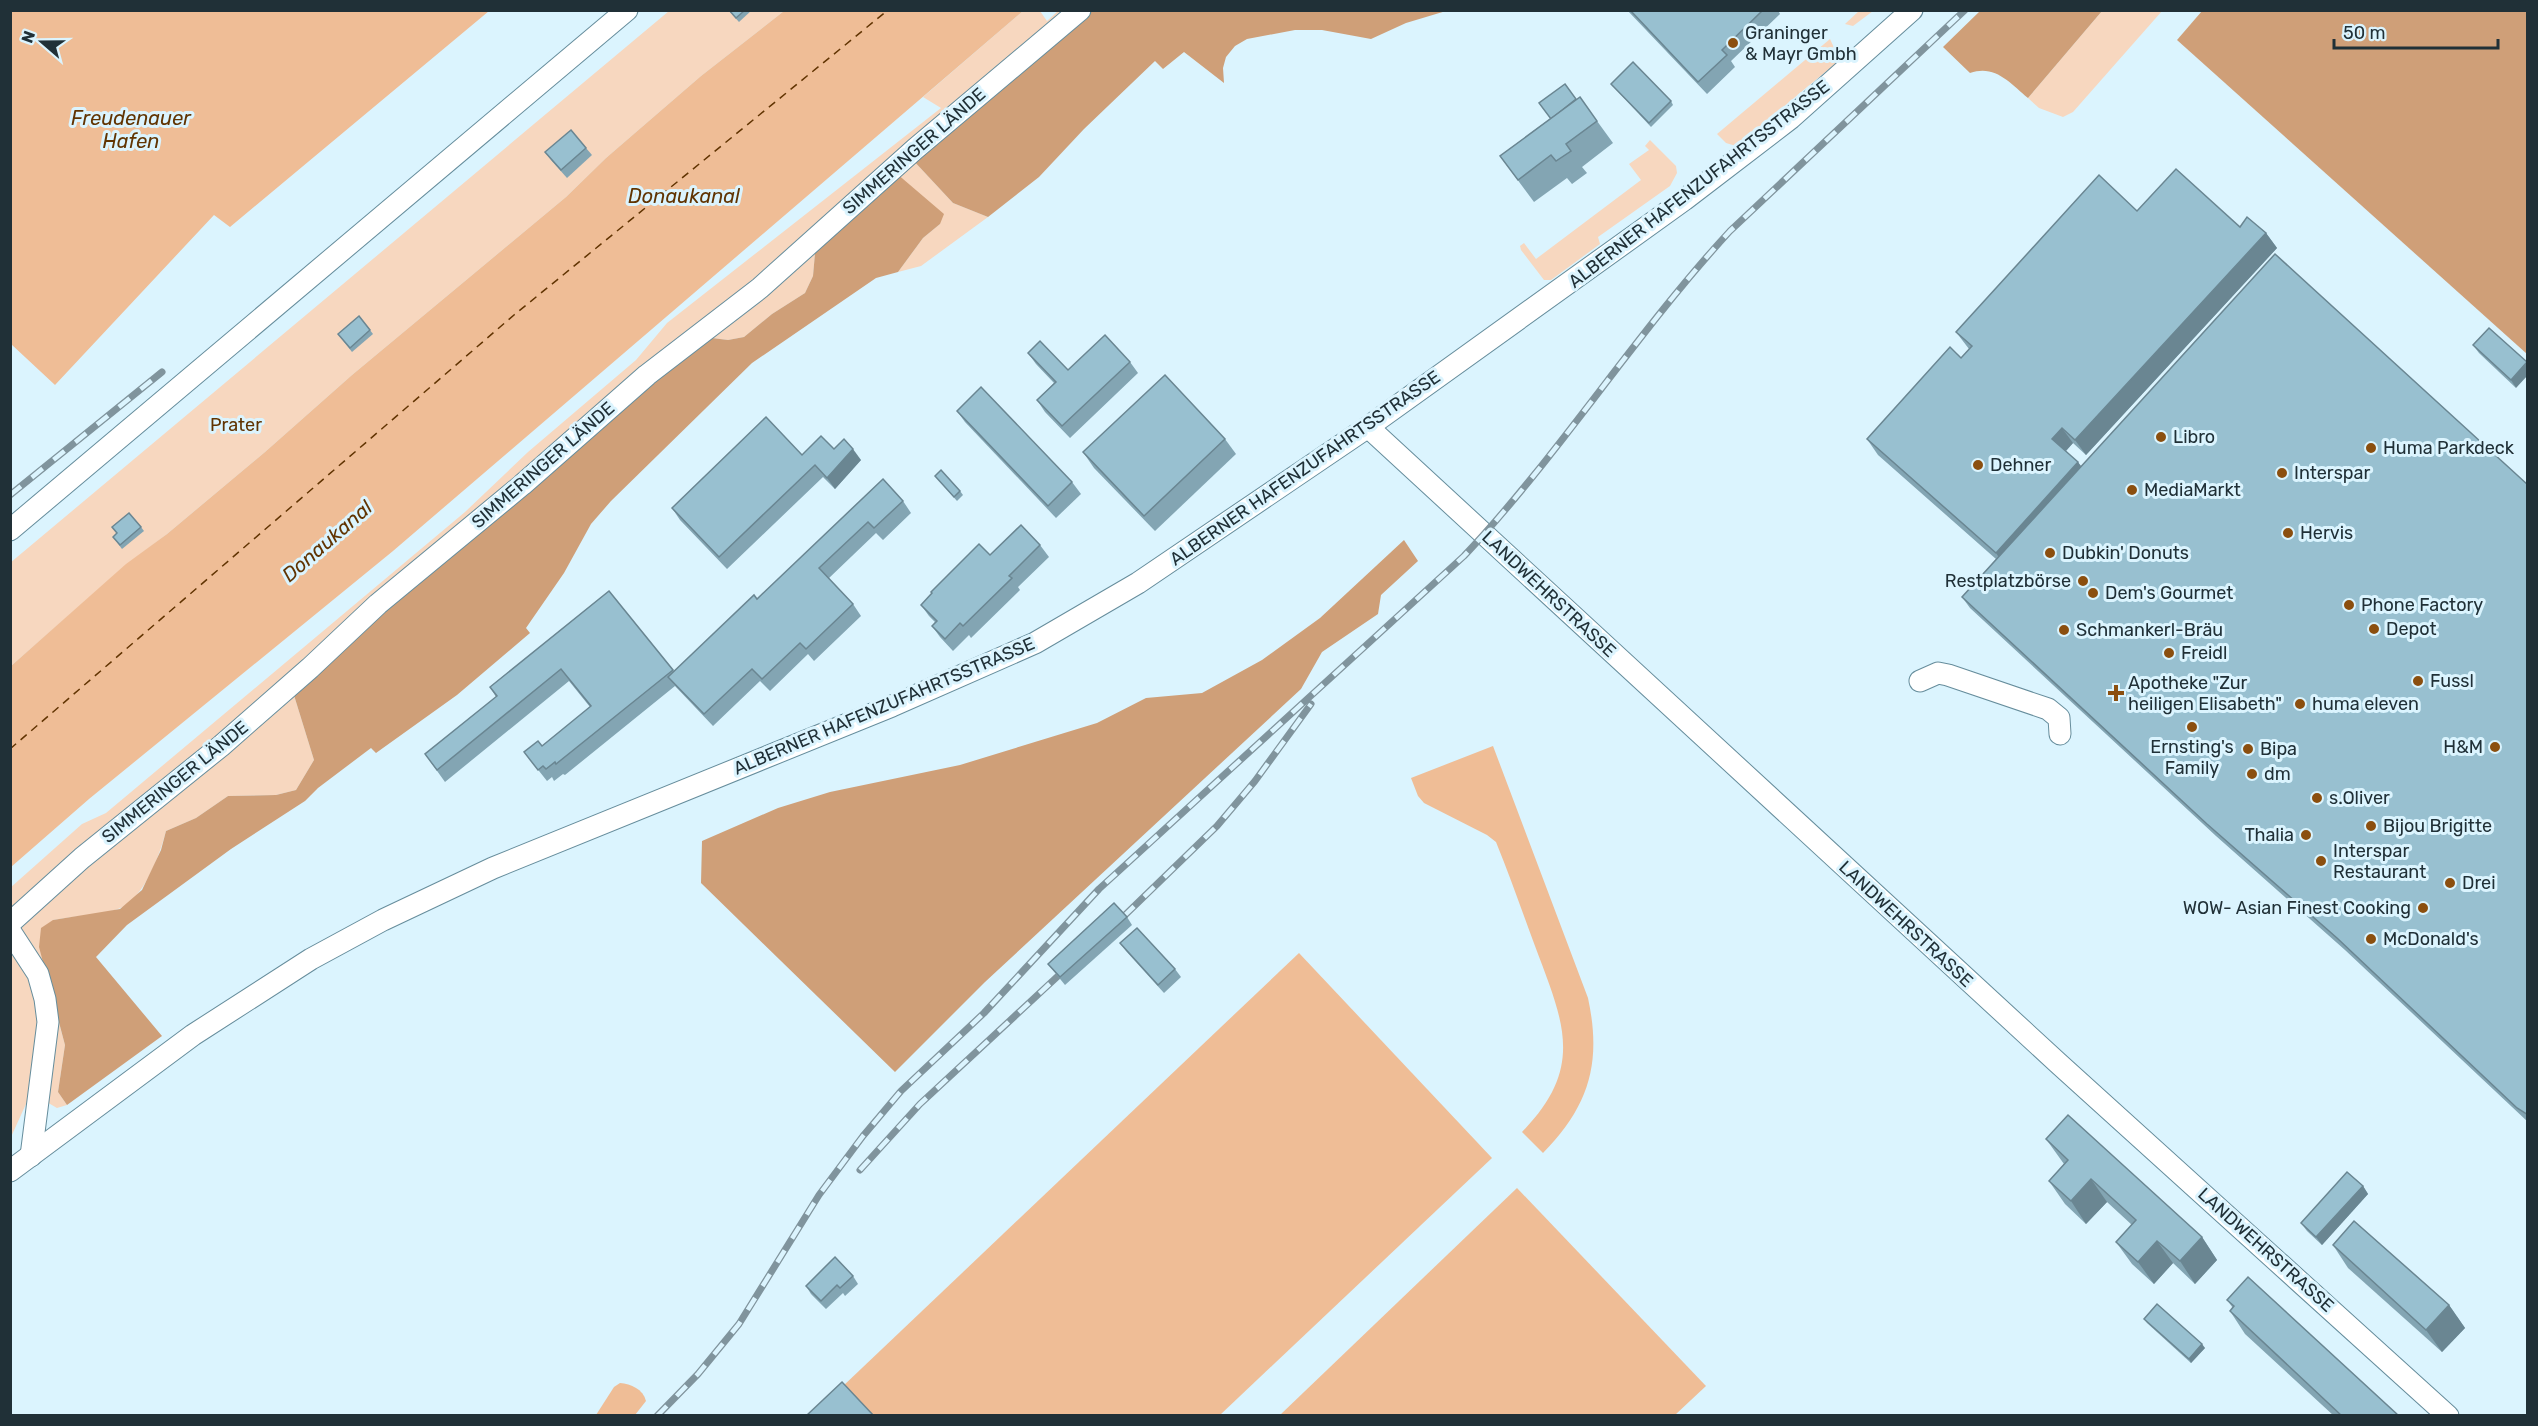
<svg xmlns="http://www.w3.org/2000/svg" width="2538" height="1426" font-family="Rubik,sans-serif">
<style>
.green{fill:#f7d7bf}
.forest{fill:#cf9f78}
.water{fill:#efbd96}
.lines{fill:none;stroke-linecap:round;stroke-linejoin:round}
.ferry{stroke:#613402;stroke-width:1.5;stroke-dasharray:8 6;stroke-linecap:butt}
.minor-casing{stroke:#668d9c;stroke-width:23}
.minor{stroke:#fff;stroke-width:21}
.rail-casing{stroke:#80949d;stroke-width:7}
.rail{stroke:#dbf4fe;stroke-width:4.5;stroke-dasharray:14;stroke-linecap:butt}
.wall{fill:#83a5b3}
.shaded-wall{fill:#6a8692}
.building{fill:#98c0d0;stroke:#6a8692;stroke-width:1.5}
.poi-dot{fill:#8b4f0f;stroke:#dbf4fe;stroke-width:2}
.labels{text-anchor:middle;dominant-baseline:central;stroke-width:6;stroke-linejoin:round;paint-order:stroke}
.poi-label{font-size:18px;fill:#203037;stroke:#dbf4fe;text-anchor:start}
.street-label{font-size:18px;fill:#203037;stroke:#dbf4fe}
.park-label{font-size:18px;fill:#603301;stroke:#dbf4fe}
.water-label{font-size:20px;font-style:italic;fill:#613402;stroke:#dbf4fe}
</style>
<rect width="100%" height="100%" fill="#dbf4fe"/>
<g class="green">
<polygon points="1860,10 1873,11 1853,26 1845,24"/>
<polygon points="669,11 784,11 701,76 606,158 566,197 352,375 265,452 167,534 126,565 11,666 10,563"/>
<polygon points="1023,11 1040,11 1047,21 1058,11 1072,11 11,915 10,888 82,824 106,813 465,512 528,452 636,360 667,323 941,108 923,97"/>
<polygon points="2102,11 2162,11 2073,112 2063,117 2039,108 2028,98"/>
<polygon points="1830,39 1837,54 1835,64 1736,146 1726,143 1717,134"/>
<polygon points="1650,140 1676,166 1677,173 1670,186 1598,237 1600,244 1551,280 1544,280 1521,250 1520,246 1524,243 1536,259 1641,180 1629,164 1649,150 1645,146"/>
<polygon points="912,159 953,203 988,217 921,266 898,272 923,238 940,224 896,173"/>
<polygon points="816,242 813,276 805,293 772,314 744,337 728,340 704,337"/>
<path d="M 293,692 L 314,760 L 296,790 L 276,795 L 228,796 L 196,818 L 166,831 C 160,854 144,900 118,909 C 99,916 73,916 53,920 L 50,985 L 21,931 L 23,919 Z"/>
<polygon points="11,947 33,987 40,1008 31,1093 11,1137"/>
<polygon points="56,1012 65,1045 58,1092 67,1105 57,1108 45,1101"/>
</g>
<g class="forest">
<polygon points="1089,11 1446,11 1406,23 1371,39 1322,30 1295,30 1247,39 1235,46 1226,57 1223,68 1224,83 1184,52 1163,69 1155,61 1084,129 1039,177 988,217 953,203 912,159"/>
<path d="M 1980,11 L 1980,10 L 2102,11 L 2028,98 C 2010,83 1995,64 1970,73 L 1943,47 Z"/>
<polygon points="2202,11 2527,11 2527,354 2177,40"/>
<polygon points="896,173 944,214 940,224 923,238 898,272 876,278 752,363 611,501 591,524 564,573 526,628 530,633 457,695 376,753 371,748 318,788 305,801 231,849 127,925 96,957 162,1036 67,1105 58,1092 65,1045 39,947 41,928 53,920 120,909 142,890 161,850 166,831 196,818 228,796 276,795 296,790 314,760 293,692 340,647 704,337 728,340 744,337 772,314 805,293 813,276 816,242"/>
<polygon points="1404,540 1418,561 1381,595 1378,614 1322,652 1301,689 985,982 895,1072 701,883 702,841 778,808 830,792 960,765 1097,723 1146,698 1202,693 1262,660 1320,618"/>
</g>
<g class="water">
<polygon points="10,11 11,10 489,11 230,227 214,215 55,385 11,344"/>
<polygon points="784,11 1023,11 393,551 89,799 11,867 11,666 126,564 167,534 265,452 352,375 566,197 606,158 701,76"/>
<path d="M 1493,746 L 1588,998 C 1602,1063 1589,1106 1543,1153 L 1522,1132 C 1586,1067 1563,1021 1535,946 C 1522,911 1510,876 1496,842 L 1487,835 L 1424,803 L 1418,796 L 1411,778 Z"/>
<polygon points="1299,953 1492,1158 1220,1415 870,1415 842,1387"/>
<polygon points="1517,1188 1706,1386 1675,1415 1280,1415"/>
<path d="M 620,1383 C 631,1384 643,1389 646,1401 L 635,1415 L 596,1415 L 614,1387 Z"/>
</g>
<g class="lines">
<polyline class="ferry" points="10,749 514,315 888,10"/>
<g class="minor-casing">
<g id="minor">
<polyline points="1368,427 2058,1063 2448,1416"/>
<polyline points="10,530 627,10"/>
<polyline points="1920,681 1938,673 1948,675 2048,709 2059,718 2060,734"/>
<polyline points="10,923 82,858 221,746 310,668 378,604 522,485 647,375 760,288 915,149 1080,10"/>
<polyline points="10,931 38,974 45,999 48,1022 31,1156"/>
<polyline points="10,1171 193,1035 311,959 383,920 493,868 892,706 1035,643 1138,583 1368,427 1684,200 1791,118 1912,10"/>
</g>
</g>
<use href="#minor" class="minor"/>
<g class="rail-casing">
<g id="rail">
<polyline points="10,495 162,372"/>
<polyline points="1124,916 1217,826 1255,781 1311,704"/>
<polyline points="860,1170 920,1104 1058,976"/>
<path d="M 657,1416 L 698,1374 L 739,1324 L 819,1195 L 863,1136 L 901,1091 L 984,1013 L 1099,889 L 1464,556 C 1560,454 1635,334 1730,231 L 1965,10"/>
</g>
</g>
<use href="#rail" class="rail"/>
</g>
<g class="wall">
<polygon points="728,10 752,10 739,22"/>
<polygon points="1627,10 1778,10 1780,14 1731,61 1735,67 1707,94"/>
<polygon points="1611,84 1671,101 1673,105 1651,127"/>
<polygon points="1576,99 1597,121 1613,143 1582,167 1587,173 1572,184 1567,178 1534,202 1500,156"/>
<polygon points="586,148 592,155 567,178 551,160 545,152"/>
<polygon points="2137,211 2240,227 2266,233 2277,248 2086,455 2073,443 2066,451 2081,466 2528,485 2528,1122 2345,950 2216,836 1970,608 1962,597 1996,559 1878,455 1867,439 1961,358 1969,349 1956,332"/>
<polygon points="359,316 373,334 352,352 341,338"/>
<polygon points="2489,328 2516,388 2479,353 2473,345"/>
<polygon points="1028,353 1068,370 1130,362 1138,373 1070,438 1045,412 1037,400 1054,383 1036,364"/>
<polygon points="957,411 1072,482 1081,494 1056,518 965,422"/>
<polygon points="1225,439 1236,454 1155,531 1094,468 1083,452"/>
<polygon points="834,449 861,460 835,489 823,477 727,569 680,520 672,508 802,455"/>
<polygon points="935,476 960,491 963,495 957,501"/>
<polygon points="883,479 903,501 911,513 883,540 876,533 828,579 853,604 861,616 814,661 808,654 770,691 760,681 713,726 675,686 565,775 563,774 554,781 552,777 547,781 524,752 542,746 590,707 569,681 445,782 425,754 496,697 490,687 609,591 674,671 757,599"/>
<polygon points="141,527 144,531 122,549 113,537 117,533"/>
<polygon points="1040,545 1049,557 1018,587 1020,590 971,638 969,635 953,651 940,637 932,626 935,622 929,616 921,605 990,555"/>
<polygon points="1127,917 1132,925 1065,985 1048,964"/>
<polygon points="1120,943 1175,969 1181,977 1164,993 1126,951"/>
<polygon points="2046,1139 2202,1237 2217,1260 2195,1284 2173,1263 2154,1284 2132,1264 2116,1242 2132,1225 2107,1202 2086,1224 2065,1204 2049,1181 2064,1164"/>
<polygon points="2363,1186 2368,1194 2322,1245 2307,1231 2301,1223"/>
<polygon points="2333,1245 2449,1305 2465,1328 2442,1352 2348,1268"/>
<polygon points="853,1276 858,1284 845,1296 843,1293 826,1309 811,1294 806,1286"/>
<polygon points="2227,1300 2399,1416 2334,1416 2245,1334 2230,1311 2233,1308"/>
<polygon points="2144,1319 2205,1348 2191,1363 2147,1323"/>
</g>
<g class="shaded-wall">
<polygon points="2266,233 2277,248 2086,455 2075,440"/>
<polygon points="2527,362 2528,375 2516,388 2511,380"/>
<polygon points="2062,428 2073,443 2063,454 2052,439"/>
<polygon points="853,449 861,460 835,489 827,478"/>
<polygon points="2078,462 2089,477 2006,568 1996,553"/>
<polygon points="2091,1179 2107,1202 2086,1224 2071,1201"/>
<polygon points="2363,1186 2368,1194 2322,1245 2316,1237"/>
<polygon points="2202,1237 2217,1260 2195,1284 2180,1261"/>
<polygon points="2157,1241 2173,1263 2154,1284 2138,1262"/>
<polygon points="2449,1305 2465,1328 2442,1352 2426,1330"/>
<polygon points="2202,1344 2205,1348 2191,1363 2189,1359"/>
</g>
<g class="building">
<polygon points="729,10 745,10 736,18"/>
<polygon points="1630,10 1763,10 1722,50 1727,55 1698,82"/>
<polygon points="1633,62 1671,101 1649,123 1611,84"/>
<polygon points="1565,84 1576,99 1551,119 1539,103"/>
<polygon points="1580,97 1597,121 1566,144 1571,151 1556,161 1551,155 1518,180 1500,156"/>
<polygon points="571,130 586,148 561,170 545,152"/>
<polygon points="2176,169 2240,227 2247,217 2266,233 2075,440 2062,428 2052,439 2078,462 1996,553 1867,439 1950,347 1961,358 1972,346 1956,332 2099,175 2137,211"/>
<polygon points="2275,254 2528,485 2528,1115 2517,1108 2337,938 2207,824 1962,597"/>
<polygon points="359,316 370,330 350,348 338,334"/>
<polygon points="2489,328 2527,362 2511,380 2473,345"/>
<polygon points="1105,335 1130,362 1062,426 1037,400 1056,382 1028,353 1040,341 1068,370"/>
<polygon points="1165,375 1225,439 1144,516 1083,452"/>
<polygon points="981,387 1072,482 1048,506 957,411"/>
<polygon points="766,417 802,455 821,436 834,449 844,439 853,449 827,478 815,465 719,557 672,508"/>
<polygon points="941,470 960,491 954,497 935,476"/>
<polygon points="883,479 903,501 874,528 868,522 819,568 853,604 806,649 800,643 762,679 752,669 704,714 668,677 754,595 757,599"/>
<polygon points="129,513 141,527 120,545 113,537 117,533 112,527"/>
<polygon points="1021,525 1040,545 1009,576 1012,578 963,626 960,623 945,639 932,626 937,621 921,605 932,593 931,592 979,544 990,555"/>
<polygon points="609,591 673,670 556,764 555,762 546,769 543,766 538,770 524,752 538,741 542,746 591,706 561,669 437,770 425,754 497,696 490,687"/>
<polygon points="1114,903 1127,917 1060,977 1048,964"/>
<polygon points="1137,928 1175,969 1158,985 1120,943"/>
<polygon points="2068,1115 2202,1237 2180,1261 2157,1241 2138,1262 2116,1242 2136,1220 2091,1179 2071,1201 2049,1181 2068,1160 2046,1139"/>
<polygon points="2347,1172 2363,1186 2316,1237 2301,1223"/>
<polygon points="2354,1221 2449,1305 2426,1330 2333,1245"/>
<polygon points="835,1257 853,1276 840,1288 837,1285 821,1301 806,1286"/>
<polygon points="2248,1277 2399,1416 2342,1416 2230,1311 2234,1306 2227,1300"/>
<polygon points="2157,1304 2202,1344 2189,1359 2144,1319"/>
<polygon points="842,1382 874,1416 806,1416"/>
</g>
<g class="poi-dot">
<circle cx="1733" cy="43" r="6"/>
<circle cx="2161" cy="437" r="6"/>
<circle cx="2371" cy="448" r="6"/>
<circle cx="1978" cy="465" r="6"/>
<circle cx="2282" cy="473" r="6"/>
<circle cx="2132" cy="490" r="6"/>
<circle cx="2288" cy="533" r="6"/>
<circle cx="2050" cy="553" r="6"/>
<circle cx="2083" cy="581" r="6"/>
<circle cx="2093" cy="593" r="6"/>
<circle cx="2349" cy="605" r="6"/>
<circle cx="2374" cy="629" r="6"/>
<circle cx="2064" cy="630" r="6"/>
<circle cx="2169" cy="653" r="6"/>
<circle cx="2418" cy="681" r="6"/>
<path d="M2113 684h6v6h6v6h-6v6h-6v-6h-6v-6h6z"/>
<circle cx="2300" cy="704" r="6"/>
<circle cx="2192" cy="727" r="6"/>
<circle cx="2495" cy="747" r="6"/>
<circle cx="2248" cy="749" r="6"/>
<circle cx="2252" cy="774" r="6"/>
<circle cx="2317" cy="798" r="6"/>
<circle cx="2371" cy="826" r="6"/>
<circle cx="2306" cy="835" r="6"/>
<circle cx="2321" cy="861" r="6"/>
<circle cx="2450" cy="883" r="6"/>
<circle cx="2423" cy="908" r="6"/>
<circle cx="2371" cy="939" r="6"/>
</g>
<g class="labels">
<g class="poi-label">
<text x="1745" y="33">Graninger<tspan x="1745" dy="21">&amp; Mayr Gmbh</tspan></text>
<text x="2173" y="437">Libro</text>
<text x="2383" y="448">Huma Parkdeck</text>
<text x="1990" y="465">Dehner</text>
<text x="2294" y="473">Interspar</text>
<text x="2144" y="490">MediaMarkt</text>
<text x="2300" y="533">Hervis</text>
<text x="2062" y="553">Dubkin' Donuts</text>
<text x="2071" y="581" text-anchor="end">Restplatzbörse</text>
<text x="2105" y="593">Dem's Gourmet</text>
<text x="2361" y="605">Phone Factory</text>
<text x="2386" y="629">Depot</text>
<text x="2076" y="630">Schmankerl-Bräu</text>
<text x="2181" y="653">Freidl</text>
<text x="2430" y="681">Fussl</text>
<text x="2128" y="683">Apotheke "Zur<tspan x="2128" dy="21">heiligen Elisabeth"</tspan></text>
<text x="2312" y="704">huma eleven</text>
<text x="2192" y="747" text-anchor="middle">Ernsting's<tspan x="2192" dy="21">Family</tspan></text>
<text x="2483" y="747" text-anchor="end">H&amp;M</text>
<text x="2260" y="749">Bipa</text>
<text x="2264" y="774">dm</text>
<text x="2329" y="798">s.Oliver</text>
<text x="2383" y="826">Bijou Brigitte</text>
<text x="2294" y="835" text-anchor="end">Thalia</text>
<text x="2333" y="851">Interspar<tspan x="2333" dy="21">Restaurant</tspan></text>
<text x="2462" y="883">Drei</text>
<text x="2411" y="908" text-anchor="end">WOW- Asian Finest Cooking</text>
<text x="2383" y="939">McDonald's</text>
</g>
<g class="street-label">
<text transform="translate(914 151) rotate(-41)">SIMMERINGER LÄNDE</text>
<text transform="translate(1699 184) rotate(-38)">ALBERNER HAFENZUFAHRTSSTRASSE</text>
<text transform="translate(543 465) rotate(-41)">SIMMERINGER LÄNDE</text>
<text transform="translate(1305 468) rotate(-35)">ALBERNER HAFENZUFAHRTSSTRASSE</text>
<text transform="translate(1549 594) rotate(43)">LANDWEHRSTRASSE</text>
<text transform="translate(884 706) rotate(-23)">ALBERNER HAFENZUFAHRTSSTRASSE</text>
<text transform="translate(175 782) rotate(-39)">SIMMERINGER LÄNDE</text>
<text transform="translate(1906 924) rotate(43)">LANDWEHRSTRASSE</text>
<text transform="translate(2266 1250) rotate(42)">LANDWEHRSTRASSE</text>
</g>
<g class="park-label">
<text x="236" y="425">Prater</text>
</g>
<g class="water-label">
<text x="131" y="118">Freudenauer<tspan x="131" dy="23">Hafen</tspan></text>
<text x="684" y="196">Donaukanal</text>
<text transform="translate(327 541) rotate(-41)">Donaukanal</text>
</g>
</g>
<rect width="2538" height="1426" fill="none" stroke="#203037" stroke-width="24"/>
<g transform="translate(42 42) rotate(290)" stroke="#dbf4fe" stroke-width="4.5" paint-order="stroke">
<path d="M0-4.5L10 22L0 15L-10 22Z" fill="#203037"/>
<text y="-9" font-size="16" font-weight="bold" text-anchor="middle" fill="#203037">N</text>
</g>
<path d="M2334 39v9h164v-9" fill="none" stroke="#203037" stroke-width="3"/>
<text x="2343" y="39" font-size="18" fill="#203037" stroke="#dbf4fe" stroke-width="4.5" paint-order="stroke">50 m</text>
</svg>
